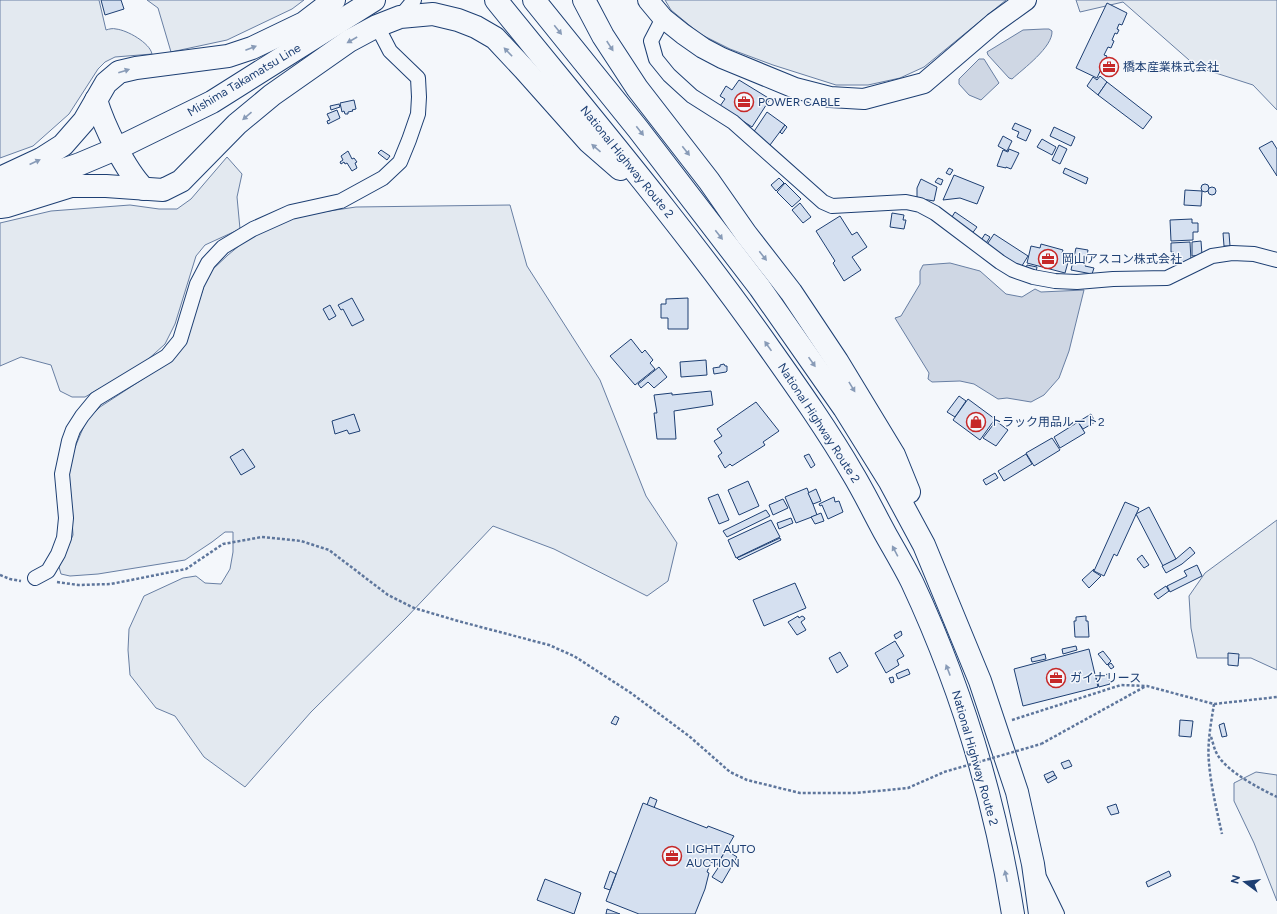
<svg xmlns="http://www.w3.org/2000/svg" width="1277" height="914" font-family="Figtree,'Noto Sans JP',sans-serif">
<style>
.green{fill:#e3e9f0;stroke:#687fa3}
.water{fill:#cfd7e4;stroke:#687fa3}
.building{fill:#d5e0f0;stroke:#1d3f73}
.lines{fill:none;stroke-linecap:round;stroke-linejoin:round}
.street-casing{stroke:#1d3f73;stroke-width:16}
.secondary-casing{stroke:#1d3f73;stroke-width:22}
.primary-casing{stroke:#1d3f73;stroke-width:24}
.highway-casing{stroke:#1d3f73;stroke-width:24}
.path{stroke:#5e769c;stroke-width:2.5;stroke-dasharray:3 2;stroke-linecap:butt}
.street{stroke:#f4f7fb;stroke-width:14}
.secondary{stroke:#f4f7fb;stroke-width:20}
.primary{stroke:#f4f7fb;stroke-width:22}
.highway{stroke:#f4f7fb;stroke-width:22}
.path-bridge{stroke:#5e769c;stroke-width:2.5;stroke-dasharray:3 2;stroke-linecap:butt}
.oneway{fill:#889bb7}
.labels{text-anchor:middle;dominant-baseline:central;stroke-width:3;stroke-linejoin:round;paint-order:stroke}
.poi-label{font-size:12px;fill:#1d3f73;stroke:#f4f7fb;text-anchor:start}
.street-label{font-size:12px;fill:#1d3f73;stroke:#f4f7fb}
</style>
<rect width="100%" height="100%" fill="#f4f7fb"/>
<g class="green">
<path d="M 0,0 L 99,0 L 106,30 C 109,29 113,28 116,29 C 127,30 150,43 152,54 L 115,57 L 105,62 L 98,69 L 69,114 L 33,146 L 0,158 Z"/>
<polygon points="147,0 304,0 292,9 227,40 171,52 158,8"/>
<polygon points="665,0 1006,0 924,67 900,78 868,85 836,85 773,65 730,49 700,34 671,10"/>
<polygon points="1076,0 1277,0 1277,110 1253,85 1197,67 1123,2 1080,12"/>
<polygon points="227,157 242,174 237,197 240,229 205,245 196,256 175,324 165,344 144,363 85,397 72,397 60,391 51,365 21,357 0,366 0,223 51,211 130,205 159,209 177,209 191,199"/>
<polygon points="510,205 527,266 600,380 646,496 677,543 668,581 647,596 554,549 493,526 406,618 311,712 245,787 204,757 175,716 156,708 130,675 128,650 129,629 144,596 183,578 196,576 205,583 221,584 230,569 233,552 233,532 225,532 212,542 185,560 98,574 70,576 61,574 59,567 73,535 69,475 71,457 86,421 100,407 172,360 185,342 205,283 212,270 228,255 252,235 302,215 356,207"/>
<polygon points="1277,520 1277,670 1251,658 1197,658 1191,628 1189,596 1205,573"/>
<polygon points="1256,772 1277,775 1277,901 1254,843 1234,801 1234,783"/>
</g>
<g class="water">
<path d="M 1044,29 L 1049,29 L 1052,31 C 1053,47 1023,69 1012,79 L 1009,78 L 988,55 L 987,52 L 1023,30 Z"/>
<polygon points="979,59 984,59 999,83 981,100 969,95 959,84 959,79"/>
<polygon points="950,263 980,271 1006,294 1022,297 1035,289 1041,292 1084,290 1069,351 1059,378 1044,395 1031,402 1007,398 998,399 974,384 960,381 932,382 928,379 929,373 895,318 901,316 920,284 920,271 923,265"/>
</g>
<g class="building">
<polygon points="101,0 121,0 124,9 105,15"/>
<polygon points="1107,3 1127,13 1122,25 1119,24 1117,29 1119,30 1117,34 1115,33 1112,40 1114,41 1111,48 1108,47 1104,55 1107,56 1097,78 1076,68"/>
<polygon points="1100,76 1107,82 1098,95 1087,86 1093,77 1097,80"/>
<polygon points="739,80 770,99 752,127 720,106 725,99 720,96 726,86 732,90"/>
<polygon points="1107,82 1152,117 1143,129 1098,95"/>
<polygon points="354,100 356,109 352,110 353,111 348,112 348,114 345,114 344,111 342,112 340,103"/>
<polygon points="339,104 340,107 331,110 330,106"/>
<polygon points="337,110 340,118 328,124 327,121 330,120 327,114"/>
<polygon points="767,112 785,125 770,145 753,133"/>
<polygon points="1015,123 1031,130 1026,141 1017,137 1019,132 1012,129"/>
<polygon points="785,125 787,127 782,134 780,132"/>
<polygon points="1054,127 1075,137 1071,146 1050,136"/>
<polygon points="1003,136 1012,141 1007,151 998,146"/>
<polygon points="1042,139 1056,147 1052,155 1037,147"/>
<polygon points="1272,141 1277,149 1277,176 1259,148"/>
<polygon points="1059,145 1067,149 1060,164 1052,160"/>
<polygon points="1009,149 1019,153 1011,169 1006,167 1006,168 997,166 1003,150 1008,152"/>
<polygon points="381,150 390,156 387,160 378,153"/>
<polygon points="348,151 352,159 354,158 357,162 355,163 357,168 352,171 347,163 345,164 344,162 341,164 340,162 343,160 341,156"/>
<polygon points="949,168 953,170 950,175 946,173"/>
<polygon points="1065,168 1088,178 1086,184 1063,173"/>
<polygon points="954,175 984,187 977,204 960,198 943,200"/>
<polygon points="779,178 784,183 776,191 771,185"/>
<polygon points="938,178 943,180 941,185 935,182"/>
<polygon points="921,179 937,187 934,201 917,198 917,188"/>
<polygon points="785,183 801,199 792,207 777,192"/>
<circle cx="1205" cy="188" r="4"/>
<circle cx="1212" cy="191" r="4"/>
<polygon points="1185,190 1202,191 1201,206 1184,205"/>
<polygon points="800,203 811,217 803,223 792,210"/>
<polygon points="955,212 977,227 971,235 950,220"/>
<polygon points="892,213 904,215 903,220 906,220 904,229 890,227"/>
<polygon points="840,216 852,235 857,232 867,247 852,257 861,270 844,281 833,263 835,261 816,231"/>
<polygon points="1192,219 1192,223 1198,223 1198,232 1193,232 1193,240 1171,241 1170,220"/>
<polygon points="1223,233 1229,233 1230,246 1224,246"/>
<polygon points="985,234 990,237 985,245 980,242"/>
<polygon points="994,234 1028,256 1020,269 986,246"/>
<polygon points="1201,241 1202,255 1192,256 1192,242"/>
<polygon points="1190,242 1191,260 1186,261 1186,264 1179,268 1178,258 1174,258 1174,252 1171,252 1171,243"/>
<polygon points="1041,244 1063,250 1062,253 1070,255 1065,273 1027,263 1031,246 1040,248"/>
<polygon points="1076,248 1088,250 1085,266 1094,268 1092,274 1071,270"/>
<polygon points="1027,265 1037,267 1036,272 1026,269"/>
<polygon points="352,298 364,320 352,326 343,309 341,310 338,305"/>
<polygon points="688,298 688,329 668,329 668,318 661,318 661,304 666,304 666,299"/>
<polygon points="330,305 336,316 329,320 323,309"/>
<polygon points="631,339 642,353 645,350 653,360 650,363 655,369 635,385 610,356"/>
<polygon points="706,360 707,375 681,377 680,362"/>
<polygon points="724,364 725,366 727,366 727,371 726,372 714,374 713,368 720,367 720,365"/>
<polygon points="659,367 667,377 654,388 648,382 641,388 638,384"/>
<polygon points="711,391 713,405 674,411 676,439 657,439 654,413 657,413 654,395 672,393 672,395"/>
<polygon points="959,396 966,401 955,417 947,412"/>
<polygon points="968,399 995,419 980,440 953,420"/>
<polygon points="756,402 779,431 763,442 765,445 732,466 730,464 725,468 718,456 722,453 714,441 722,436 717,429"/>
<polygon points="354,414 360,431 349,434 347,430 335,434 332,421"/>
<polygon points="1091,414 1095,422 1083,429 1078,422"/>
<polygon points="996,421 1008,430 996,446 983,438"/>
<polygon points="1078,422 1085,433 1060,448 1054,437"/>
<polygon points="1052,438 1060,450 1034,466 1026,453"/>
<polygon points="243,449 255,467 241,475 230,457"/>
<polygon points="809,454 815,465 811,468 804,456"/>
<polygon points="1026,454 1032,464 1004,481 998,471"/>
<polygon points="995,473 998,478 986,485 983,480"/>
<polygon points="748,481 759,506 739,515 728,490"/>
<polygon points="807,488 817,515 796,523 785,497"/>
<polygon points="816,489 821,501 813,504 808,493"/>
<polygon points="718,494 729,520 719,524 708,498"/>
<polygon points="834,497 835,502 839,501 843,512 828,519 822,505 820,506 819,504"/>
<polygon points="783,499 788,508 773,515 769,505"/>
<polygon points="1125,502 1139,508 1117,556 1114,554 1104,576 1094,571"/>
<polygon points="1149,507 1176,559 1163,566 1136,514"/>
<polygon points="766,510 770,516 727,537 723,531"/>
<polygon points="821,513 824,521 815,524 811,517"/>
<polygon points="791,518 793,523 779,529 777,523"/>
<polygon points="771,520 780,537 736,558 728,540"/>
<polygon points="780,538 781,540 739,560 737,558"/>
<polygon points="1190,547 1195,553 1182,564 1166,573 1162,566 1176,559"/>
<polygon points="1142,555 1149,565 1144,568 1137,559"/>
<polygon points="1197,565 1202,576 1170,592 1167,586 1187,576 1184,571"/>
<polygon points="1094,569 1093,571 1101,576 1089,588 1082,580"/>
<polygon points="795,583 806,608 764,626 753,600"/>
<polygon points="1166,586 1169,591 1158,599 1154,594"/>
<polygon points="798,616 799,618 802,616 804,617 805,619 801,622 806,630 797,635 788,622"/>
<polygon points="1086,616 1086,621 1088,621 1089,637 1075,637 1074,621 1076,621 1076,617"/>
<polygon points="901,631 902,635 896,639 894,635"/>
<polygon points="895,641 904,656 897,660 899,665 886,673 875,653"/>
<polygon points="1076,646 1077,650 1063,654 1062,649"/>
<polygon points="1089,649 1098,687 1023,706 1014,669"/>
<polygon points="1103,651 1111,661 1107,665 1098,654"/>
<polygon points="840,652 848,666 837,673 829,658"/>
<polygon points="1228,653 1239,654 1238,666 1228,665"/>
<polygon points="1045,654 1046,659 1032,662 1031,658"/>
<polygon points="1111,663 1114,667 1111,669 1108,665"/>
<polygon points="908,669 910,674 898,679 896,674"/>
<polygon points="1108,674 1110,684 1099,687 1096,677"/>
<polygon points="893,677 894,682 891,683 889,678"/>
<polygon points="615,716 619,718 616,725 611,723"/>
<polygon points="1180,720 1193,721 1191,737 1179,736"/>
<polygon points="1224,723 1227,736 1222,737 1219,725"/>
<polygon points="1069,760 1072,766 1064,769 1061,763"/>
<polygon points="1053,771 1055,775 1046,780 1044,775"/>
<polygon points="1055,775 1057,778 1048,783 1046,780"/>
<polygon points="650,797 657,800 654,808 647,805"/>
<polygon points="643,803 707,828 708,826 734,836 717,865 711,862 707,872 709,873 705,889 695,914 639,914 606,901"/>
<polygon points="1116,804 1119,813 1111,815 1107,807"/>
<polygon points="726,850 737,857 722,883 712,877 720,865 717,865"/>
<polygon points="610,871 616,874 610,890 604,888"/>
<polygon points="1169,871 1171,876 1148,887 1146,882"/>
<polygon points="545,879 581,893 574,914 537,900"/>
<polygon points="607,909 620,914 606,914"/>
</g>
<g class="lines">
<g class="street-casing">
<g id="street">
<polyline points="400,17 414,0"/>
<polyline points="663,18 651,41 656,59 669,75 692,96 733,122 823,202 832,206 906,202 920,205 935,213 1000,262 1013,270 1033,277 1055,281 1077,282 1113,279 1167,278 1212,256 1232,253 1254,254 1277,260"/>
<polyline points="35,578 48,571 58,554 64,538 66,518 62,474 69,441 73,430 82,416 96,399 167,356 180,340 197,284 208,263 223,247 253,229 291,212 341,201 383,178 400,162 409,140 418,114 419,97 418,78 390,51 377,26"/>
<polyline points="1040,879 1057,914"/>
</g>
</g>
<g class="secondary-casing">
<polyline id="secondary" points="648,0 663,18 683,34 703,48 722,58 795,88 830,97 864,99 924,83 994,23 1026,0"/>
</g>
<g class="primary-casing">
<polyline id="primary" points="0,200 42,177 80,164 118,148 212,102 374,0"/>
</g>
<g class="highway-casing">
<g id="highway">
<path d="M 496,0 C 589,115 685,228 770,349 C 799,390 828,431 853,474 C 865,494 875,515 886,535 C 895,551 904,566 912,582 C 961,687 995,800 1013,914"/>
<polyline points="534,0 638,129 760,288 844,408 890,482 924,545 980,681 1017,792 1033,864 1040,914"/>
<polyline points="584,0 603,36 637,88 709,181 746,234 791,292 837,361 894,455 909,492"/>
<path d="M 96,100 C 104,126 125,170 144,189"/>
<polyline points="0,178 41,159 63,145 84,121 106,83 119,72 136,68 228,56 252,48 304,23 334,0"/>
<polyline points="0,207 7,206 71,186 106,186 163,190 181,181 237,124 272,95 349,41 377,26 400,17 433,14 458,20 476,27 495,38 524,69 589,142 620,169"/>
</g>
</g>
<g class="path">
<polyline points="0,575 10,579 21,581"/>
<polyline points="57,582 78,585 111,584 186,569 223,544 262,537 301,541 329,550 388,595 414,608 458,621 549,645 574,656 631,693 689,736 730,772 747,780 800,793 856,793 908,788 944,772"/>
<path d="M 1214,704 C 1211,723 1207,744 1209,763 C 1211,787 1217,811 1222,834"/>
<polyline points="1012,720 1121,685 1147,686 1214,704 1277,697"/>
<path d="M 1211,737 C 1213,742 1214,749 1217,754 C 1227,772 1259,788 1277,797"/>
<polyline points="1041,744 1146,686"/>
</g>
<use href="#street" class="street"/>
<use href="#secondary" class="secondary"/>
<use href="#primary" class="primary"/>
<use href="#highway" class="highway"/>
<polyline class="path-bridge" points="944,772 1041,744"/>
</g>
<defs><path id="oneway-solid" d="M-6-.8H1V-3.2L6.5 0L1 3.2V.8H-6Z"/></defs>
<g class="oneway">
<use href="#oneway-solid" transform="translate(558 30) rotate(51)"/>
<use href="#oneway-solid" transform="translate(352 40) rotate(150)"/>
<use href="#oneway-solid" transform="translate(610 46) rotate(57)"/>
<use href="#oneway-solid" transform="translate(251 48) rotate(-21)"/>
<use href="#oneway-solid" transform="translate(508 52) rotate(-134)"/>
<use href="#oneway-solid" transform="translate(124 71) rotate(-18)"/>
<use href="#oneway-solid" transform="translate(247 116) rotate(139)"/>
<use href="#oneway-solid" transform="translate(640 131) rotate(52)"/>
<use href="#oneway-solid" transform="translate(596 148) rotate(-139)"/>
<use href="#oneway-solid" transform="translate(686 151) rotate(52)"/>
<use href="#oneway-solid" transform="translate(35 162) rotate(-25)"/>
<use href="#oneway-solid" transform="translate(719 235) rotate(52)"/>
<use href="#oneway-solid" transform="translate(763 256) rotate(52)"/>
<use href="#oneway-solid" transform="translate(768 346) rotate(-125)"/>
<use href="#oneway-solid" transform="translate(812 362) rotate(55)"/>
<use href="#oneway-solid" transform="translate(852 387) rotate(59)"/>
<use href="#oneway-solid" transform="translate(895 551) rotate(-118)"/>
<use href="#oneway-solid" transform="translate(948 670) rotate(-111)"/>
<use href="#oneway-solid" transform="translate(1006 876) rotate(-102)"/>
</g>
<defs>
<g id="office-ring" transform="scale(1)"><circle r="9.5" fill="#f4f7fb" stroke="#c62828" stroke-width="1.5"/><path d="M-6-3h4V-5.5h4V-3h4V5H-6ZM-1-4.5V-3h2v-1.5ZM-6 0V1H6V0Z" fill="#c62828"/></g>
<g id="shop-ring" transform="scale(1)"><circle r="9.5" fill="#f4f7fb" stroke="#c62828" stroke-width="1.5"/><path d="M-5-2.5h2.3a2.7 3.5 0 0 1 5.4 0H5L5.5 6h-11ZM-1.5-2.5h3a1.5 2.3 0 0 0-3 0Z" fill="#c62828"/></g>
</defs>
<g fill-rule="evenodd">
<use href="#office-ring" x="1109" y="67"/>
<use href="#office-ring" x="744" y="102"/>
<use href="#office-ring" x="1048" y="259"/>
<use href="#shop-ring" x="976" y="422"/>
<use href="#office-ring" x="1056" y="678"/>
<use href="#office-ring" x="672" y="856"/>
</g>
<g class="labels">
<g class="poi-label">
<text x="1123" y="67">橋本産業株式会社</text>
<text x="758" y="102">POWER CABLE</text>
<text x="1062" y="259">岡山アスコン株式会社</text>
<text x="990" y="422">トラック用品ルート2</text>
<text x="1070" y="678">ガイナリース</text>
<text x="686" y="849">LIGHT AUTO<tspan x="686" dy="14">AUCTION</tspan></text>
</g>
<g class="street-label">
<text transform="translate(244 80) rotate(-31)">Mishima Takamatsu Line</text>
<text transform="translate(627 162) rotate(51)">National Highway Route 2</text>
<text transform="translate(819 423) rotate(57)">National Highway Route 2</text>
<text transform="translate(975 758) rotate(74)">National Highway Route 2</text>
</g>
</g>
<g transform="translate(1245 882) rotate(285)" stroke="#f4f7fb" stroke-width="3" paint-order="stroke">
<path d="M0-3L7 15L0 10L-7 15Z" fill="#1d3f73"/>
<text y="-6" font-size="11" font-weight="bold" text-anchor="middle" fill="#1d3f73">N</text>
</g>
</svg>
